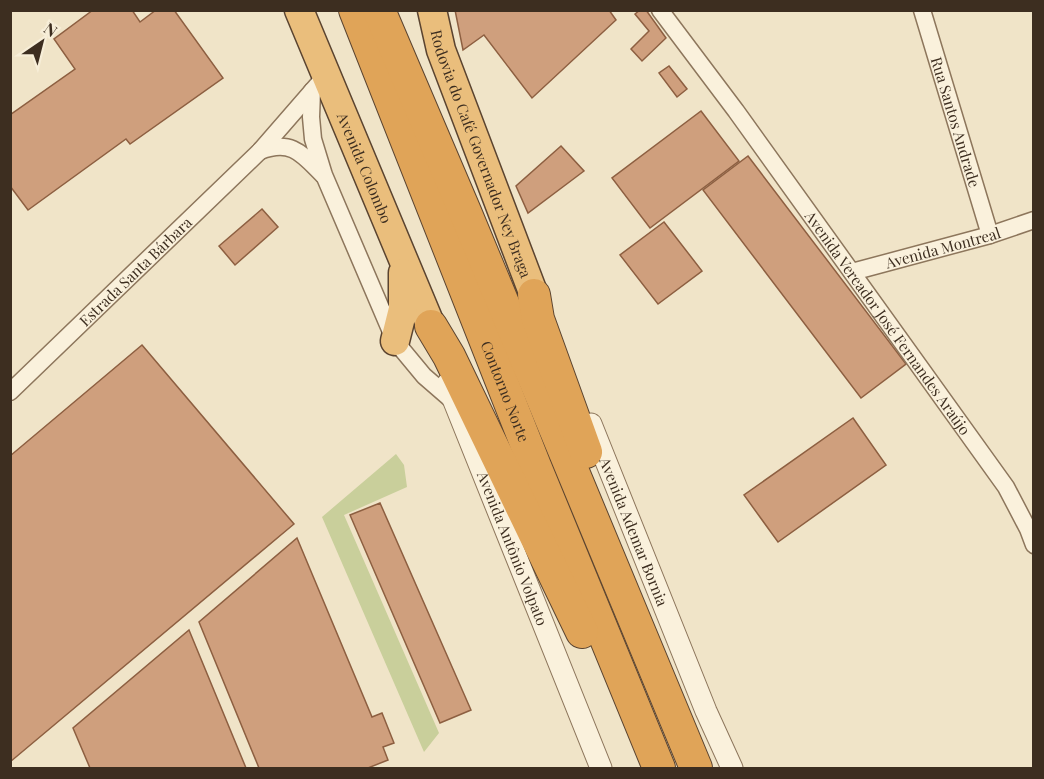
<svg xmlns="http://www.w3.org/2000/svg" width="1044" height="779" font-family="'Playfair Display',serif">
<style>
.green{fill:#c9cf9b}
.building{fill:#cf9f7d;stroke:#8d5f41;stroke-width:1.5}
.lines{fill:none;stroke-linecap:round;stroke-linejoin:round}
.minor-casing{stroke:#8d765c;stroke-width:19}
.tertiary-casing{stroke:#8d765c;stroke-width:23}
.trunk-casing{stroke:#5b4430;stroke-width:31}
.motorway-casing{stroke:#5b4430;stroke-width:34}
.minor{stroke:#faf1dc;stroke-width:16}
.tertiary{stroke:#faf1dc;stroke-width:21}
.trunk{stroke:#eabe7c;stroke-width:28}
.motorway{stroke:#e0a458;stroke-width:32}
.labels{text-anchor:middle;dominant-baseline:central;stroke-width:4.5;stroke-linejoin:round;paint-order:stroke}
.street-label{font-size:15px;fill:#3d2e20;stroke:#f7eed8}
</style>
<rect width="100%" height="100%" fill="#f0e4c8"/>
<polygon class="green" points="396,454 404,465 407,487 344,515 439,733 424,752 322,517"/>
<g class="building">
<polygon points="93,10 132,10 140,22 156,10 174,10 223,78 130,144 126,139 28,210 10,186 10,115 75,69 54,39"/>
<polygon points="455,10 609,10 616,20 532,98 484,35 463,50"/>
<polygon points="640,10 646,10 666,38 642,61 631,49 649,31 635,14"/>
<polygon points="669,66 687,89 677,97 659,73"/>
<polygon points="701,111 739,161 650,228 612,178"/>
<polygon points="561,146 584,171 528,213 516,186"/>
<polygon points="748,156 906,364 861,398 703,190"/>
<polygon points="262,209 278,227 235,265 219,246"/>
<polygon points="664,222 702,271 658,304 620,255"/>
<polygon points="142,345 294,524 10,762 10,456"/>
<polygon points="853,418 886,465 778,542 744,495"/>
<polygon points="380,503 471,710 440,723 350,515"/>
<polygon points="297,538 372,717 382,713 394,743 383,747 388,760 368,768 259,768 199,622"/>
<polygon points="189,630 246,768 90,768 73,728"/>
</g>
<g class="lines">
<g class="minor-casing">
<g id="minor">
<path id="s1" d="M 660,10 L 736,111 L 1006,487 L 1028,529 L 1034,545"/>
<path id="s2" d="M 922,10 L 990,235"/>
<polyline points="312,91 311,117 313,139 324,175 395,341 424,376 454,402"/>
<path d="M 260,151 C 292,139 302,154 323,175"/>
<path id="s3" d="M 852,272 L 990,235 L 1034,220"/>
<path id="s4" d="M 10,392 L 260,151 L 327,74"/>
</g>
</g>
<g class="tertiary-casing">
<g id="tertiary">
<path id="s5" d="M 447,384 L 601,768"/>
<path id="s6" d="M 591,424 L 706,711 L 732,768"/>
</g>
</g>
<g class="trunk-casing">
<g id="trunk">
<path id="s7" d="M 299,10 L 431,326"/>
<path id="s8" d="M 432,10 L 441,50 L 534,295"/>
<polyline points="395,341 403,309 403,273"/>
</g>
</g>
<g class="motorway-casing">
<g id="motorway">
<path id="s9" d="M 355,10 L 535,466 L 659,768"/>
<polyline points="379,10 466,214 696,768"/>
<polyline points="534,295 538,319 586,452"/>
<polyline points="431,326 449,356 582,632"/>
</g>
</g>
<use href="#minor" class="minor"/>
<use href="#tertiary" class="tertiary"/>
<use href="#trunk" class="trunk"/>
<use href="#motorway" class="motorway"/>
</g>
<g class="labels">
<g class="street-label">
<text stroke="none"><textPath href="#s2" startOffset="117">Rua Santos Andrade</textPath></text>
<text stroke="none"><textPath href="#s8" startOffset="152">Rodovia do Café Governador Ney Braga</textPath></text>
<text stroke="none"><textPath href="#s7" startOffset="171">Avenida Colombo</textPath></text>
<text stroke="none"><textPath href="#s3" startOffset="94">Avenida Montreal</textPath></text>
<text stroke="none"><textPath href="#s4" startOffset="174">Estrada Santa Bárbara</textPath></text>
<text stroke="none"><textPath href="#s1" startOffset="387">Avenida Vereador José Fernandes Araújo</textPath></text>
<text stroke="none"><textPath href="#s9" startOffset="410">Contorno Norte</textPath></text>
<text stroke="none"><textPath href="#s6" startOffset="116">Avenida Ademar Bornia</textPath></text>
<text stroke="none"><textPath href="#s5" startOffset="177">Avenida Antônio Volpato</textPath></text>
</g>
</g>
<rect width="1044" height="779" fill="none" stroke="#3d2e20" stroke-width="24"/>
<g transform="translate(42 42) rotate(35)" stroke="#f7eed8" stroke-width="4.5" paint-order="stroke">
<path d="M0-4.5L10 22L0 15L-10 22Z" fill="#3d2e20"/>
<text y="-9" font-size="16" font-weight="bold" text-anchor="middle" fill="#3d2e20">N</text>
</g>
</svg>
